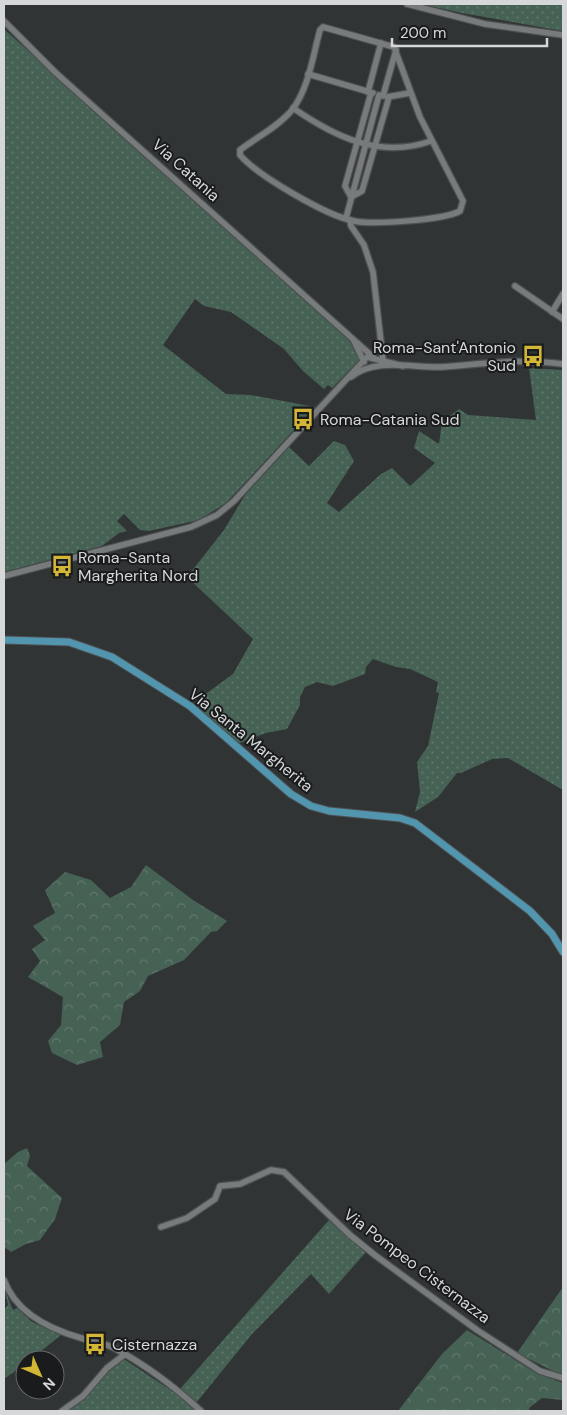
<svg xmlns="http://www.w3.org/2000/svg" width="567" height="1415" font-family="'DM Sans',sans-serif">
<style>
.grass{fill:url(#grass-dots)}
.forest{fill:url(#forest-crowns)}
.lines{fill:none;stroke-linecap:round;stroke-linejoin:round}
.minor-casing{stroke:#4e5051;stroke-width:8}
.major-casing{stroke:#4e5051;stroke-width:9}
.minor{stroke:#777b7b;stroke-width:5.5}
.major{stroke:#5195af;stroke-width:7}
.labels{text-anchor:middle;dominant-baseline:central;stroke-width:4;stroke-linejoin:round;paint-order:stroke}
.street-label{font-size:16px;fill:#d5d7d8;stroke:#1a1b1c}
.poi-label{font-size:16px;fill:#d5d7d8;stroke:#1a1b1c;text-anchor:start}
</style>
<defs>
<pattern id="grass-dots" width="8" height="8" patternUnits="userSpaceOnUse" patternTransform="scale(1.25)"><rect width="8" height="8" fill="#466254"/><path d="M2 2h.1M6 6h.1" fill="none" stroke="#60786c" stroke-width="1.8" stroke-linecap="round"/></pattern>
<pattern id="forest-crowns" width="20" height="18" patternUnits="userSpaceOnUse" patternTransform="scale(1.25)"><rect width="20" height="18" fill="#466254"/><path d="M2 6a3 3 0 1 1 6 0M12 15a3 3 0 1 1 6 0" fill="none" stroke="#60786c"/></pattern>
</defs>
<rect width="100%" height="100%" fill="#313435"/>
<g class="grass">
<polygon points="421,4 563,4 563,31 462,13"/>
<polygon points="4,29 339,329 356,348 361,359 332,388 328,385 324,389 303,371 284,349 231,312 204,306 195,299 163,345 226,394 251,395 315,407 226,503 199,520 149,531 140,530 124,514 117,521 127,531 119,533 102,546 4,572"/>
<polygon points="529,368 563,370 563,790 508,758 492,759 461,773 457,773 438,797 415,812 420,792 417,762 428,746 439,693 436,692 438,682 410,669 396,667 373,659 366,667 365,674 333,686 317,682 305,687 300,697 300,705 287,729 266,733 237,744 197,708 196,701 233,674 253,639 187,577 224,530 245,495 289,447 309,466 334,441 345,445 354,461 327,503 339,512 381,474 392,468 410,486 435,463 414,448 419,431 439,444 442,422 459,409 468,415 536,420"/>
<polygon points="329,1220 366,1252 329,1294 311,1274 252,1334 196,1403 180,1389"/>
<polygon points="4,1288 13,1310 17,1308 32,1322 61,1335 30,1360 25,1360 25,1364 4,1379 4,1310 8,1305"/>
<polygon points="124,1359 184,1399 197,1411 67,1411 85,1396 108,1370"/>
</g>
<g class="forest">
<polygon points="146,865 193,900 227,921 217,931 211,932 184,960 148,976 140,991 124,1002 120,1025 100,1042 103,1057 77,1065 52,1053 48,1041 61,1025 63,997 28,977 40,961 32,949 45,940 33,926 55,913 45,890 65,872 91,880 110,898 131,887"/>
<polygon points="27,1148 30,1156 27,1166 62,1198 55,1219 40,1240 26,1244 11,1252 4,1247 4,1164 18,1152"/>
<polygon points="563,1287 563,1376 517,1353"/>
<polygon points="467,1330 538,1374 563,1383 563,1400 542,1398 529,1408 530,1411 398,1411 442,1354"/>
</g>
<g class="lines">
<g class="minor-casing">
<g id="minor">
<polyline points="407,4 485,24 563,35"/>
<polyline points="4,21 56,73 373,357"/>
<path d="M 323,27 L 394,47 L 420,117 L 463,201 L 460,211 C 444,220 373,225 354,221 C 327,216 258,176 240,155 L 240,150 C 257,137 279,126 292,110 C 309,88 313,55 320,30 Z"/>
<polyline points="308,74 373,93"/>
<polyline points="368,92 381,43"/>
<polyline points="371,93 345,186 351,197 362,191 389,97"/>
<polyline points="383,96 396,50"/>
<polyline points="387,97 410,93"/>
<path d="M 293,108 C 335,137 380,159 431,141"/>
<polyline points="346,218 379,95"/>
<polyline points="350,220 351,226 364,245 373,272 383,360"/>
<polyline points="515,286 563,319"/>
<polyline points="552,312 563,294"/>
<polyline points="354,341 364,362"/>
<path d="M 351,377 C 375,357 412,368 441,367 C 482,364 522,358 563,364"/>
<polyline points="4,576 191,527 217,515 234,501 367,357 403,366"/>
<polyline points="161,1227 187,1218 215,1199 220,1186 240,1184 271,1170 284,1172 350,1235 376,1256 477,1330 540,1371 563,1378"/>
<path d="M 4,1280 C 16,1313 49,1329 81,1338 C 91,1341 104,1343 114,1348 C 144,1364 176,1388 201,1411"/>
<polyline points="62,1411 83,1396 107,1368 124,1355"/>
</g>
</g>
<g class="major-casing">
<polyline id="major" points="4,640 69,642 112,657 190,706 291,794 311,806 329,811 400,818 415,823 530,911 552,934 563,952"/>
</g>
<use href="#minor" class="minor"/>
<use href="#major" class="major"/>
</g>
<defs>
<g id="bus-bare" transform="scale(1.725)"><path d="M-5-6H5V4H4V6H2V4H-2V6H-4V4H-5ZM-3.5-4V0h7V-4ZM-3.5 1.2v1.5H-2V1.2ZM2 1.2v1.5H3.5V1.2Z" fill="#d3b635" stroke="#1a1b1c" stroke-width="2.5" paint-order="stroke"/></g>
</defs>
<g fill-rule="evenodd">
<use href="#bus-bare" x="533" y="356"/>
<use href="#bus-bare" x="303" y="419"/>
<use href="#bus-bare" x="62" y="566"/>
<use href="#bus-bare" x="95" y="1344"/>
</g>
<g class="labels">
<g class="street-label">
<text transform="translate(186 170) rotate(42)">Via Catania</text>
<text transform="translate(251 740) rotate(39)">Via Santa Margherita</text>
<text transform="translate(417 1266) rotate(37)">Via Pompeo Cisternazza</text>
</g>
<g class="poi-label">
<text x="516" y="347" text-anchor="end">Roma-Sant'Antonio<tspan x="516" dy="18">Sud</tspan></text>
<text x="320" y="419">Roma-Catania Sud</text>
<text x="78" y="557">Roma-Santa<tspan x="78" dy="18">Margherita Nord</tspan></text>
<text x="112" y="1344">Cisternazza</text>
</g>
</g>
<rect width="567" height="1415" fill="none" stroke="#d5d7d8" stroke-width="10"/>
<g transform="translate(40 1375) rotate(135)"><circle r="24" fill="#1a1b1c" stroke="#656667"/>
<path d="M0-4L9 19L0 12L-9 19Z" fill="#d3b635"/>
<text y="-8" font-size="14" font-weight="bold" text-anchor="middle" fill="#d5d7d8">N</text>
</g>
<path d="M392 38v8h155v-8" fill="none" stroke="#d5d7d8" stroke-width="2.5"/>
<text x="400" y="38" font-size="15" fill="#d5d7d8" stroke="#1a1b1c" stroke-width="4" paint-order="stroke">200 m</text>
</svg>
